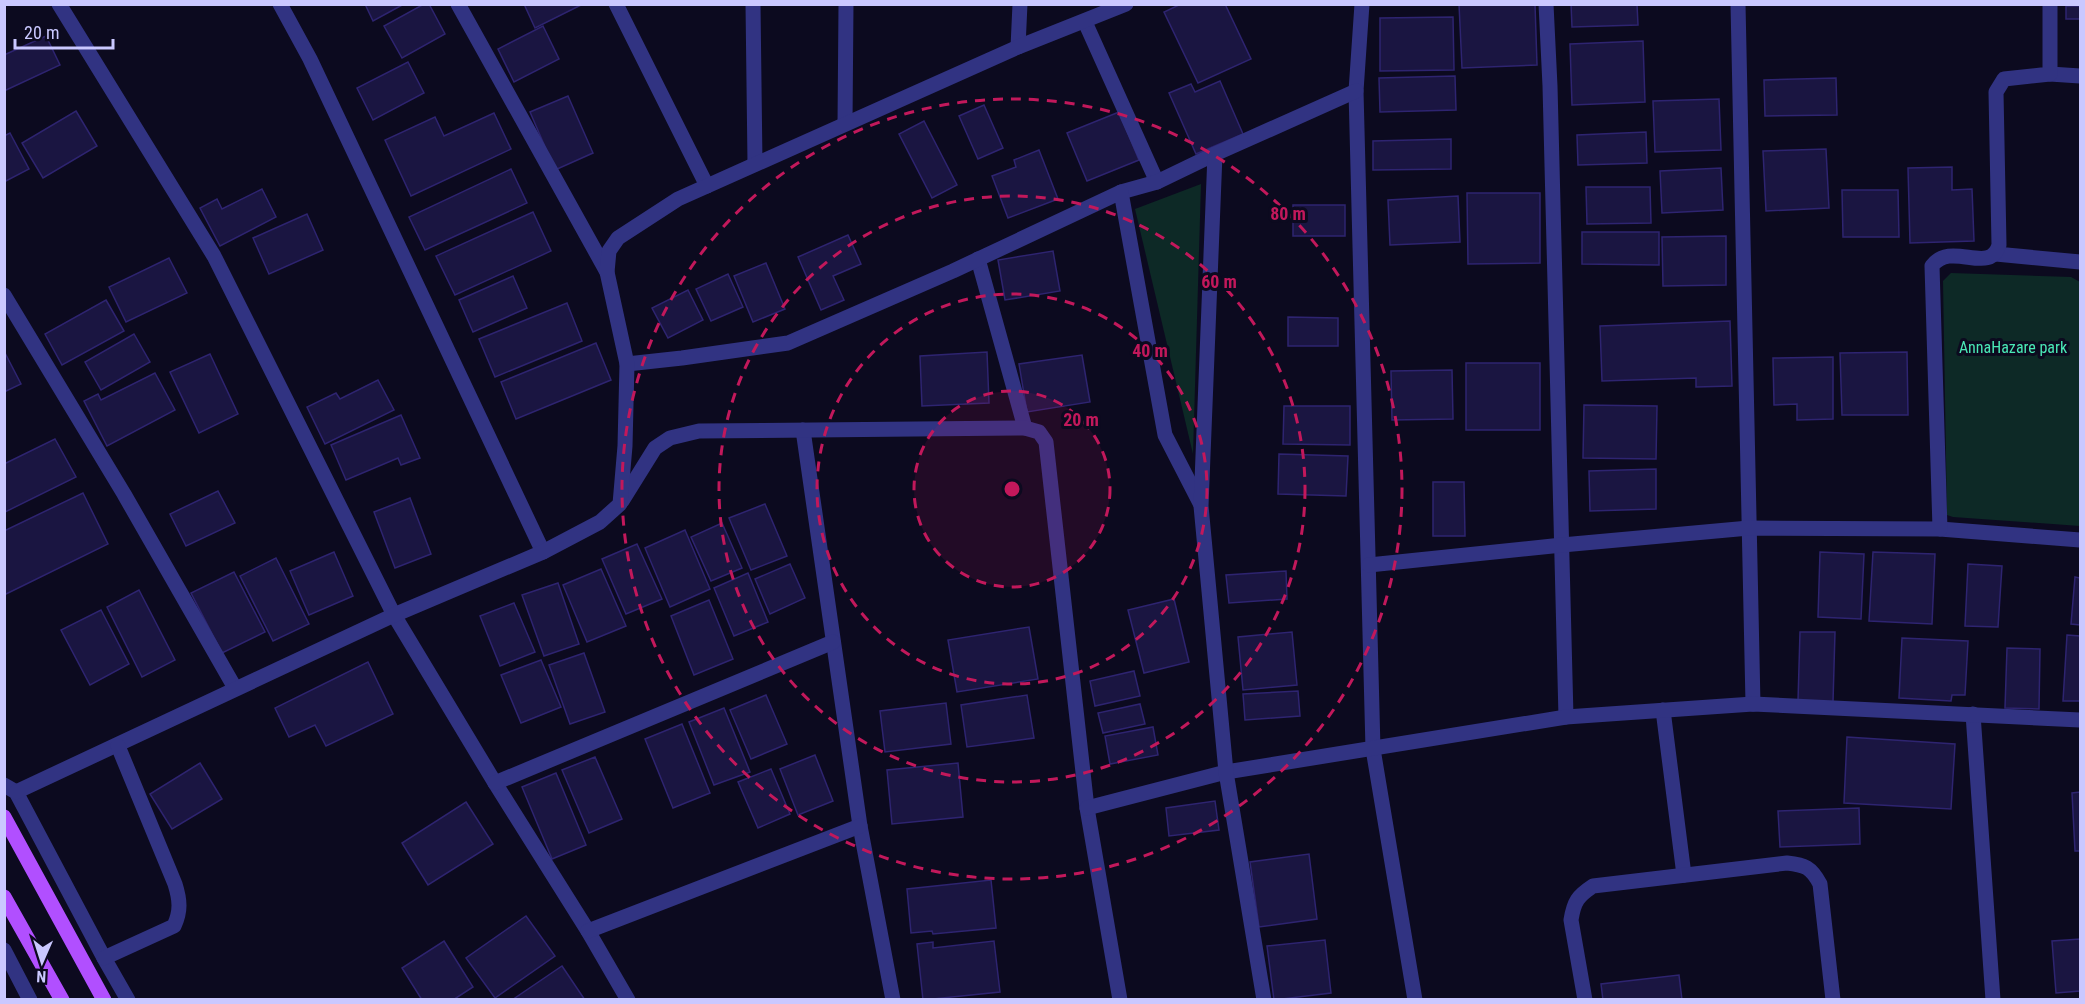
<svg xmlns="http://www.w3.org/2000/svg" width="2085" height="1004" font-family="'Roboto Condensed',sans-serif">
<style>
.green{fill:#0d2926}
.building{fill:#1a1541;stroke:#2e2470;stroke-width:1.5}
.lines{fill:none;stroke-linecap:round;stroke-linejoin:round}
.minor{stroke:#313382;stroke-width:15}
.major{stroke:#b14fff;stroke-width:15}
.ring{fill:none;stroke:#c2185b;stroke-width:3;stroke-dasharray:10 8}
.labels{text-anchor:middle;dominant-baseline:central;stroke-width:6;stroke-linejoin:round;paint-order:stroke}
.park-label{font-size:16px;fill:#4ae9b6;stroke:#0c0a1f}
.centre{fill:#c2185b;stroke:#0c0a1f;stroke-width:3}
.ring-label{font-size:18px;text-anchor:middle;font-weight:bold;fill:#c2185b;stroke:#0c0a1f;stroke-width:6;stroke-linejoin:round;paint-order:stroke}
</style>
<rect width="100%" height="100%" fill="#0c0a1f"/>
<g class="green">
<polygon points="1201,184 1193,454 1135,209"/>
<polygon points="1951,273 2071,277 2080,282 2080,526 1953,517 1947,515 1943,281"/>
</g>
<g class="building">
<polygon points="365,4 404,4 373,21"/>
<polygon points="424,4 429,4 445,34 402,58 384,26"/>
<polygon points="524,4 583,4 535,28"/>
<polygon points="1181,4 1225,4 1251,59 1198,83 1164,12"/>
<polygon points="1459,4 1535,4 1537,65 1462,68"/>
<polygon points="1571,4 1637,4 1638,25 1572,27"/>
<rect x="2066" y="6" width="14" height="13"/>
<polygon points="1453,17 1454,70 1380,71 1380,18"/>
<polygon points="543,26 559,59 514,82 498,49"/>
<polygon points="46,36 60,65 4,91 4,55"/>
<polygon points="1643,41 1645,102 1572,105 1570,44"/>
<polygon points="408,62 424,93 373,120 357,88"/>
<polygon points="1455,76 1456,110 1380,112 1379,78"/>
<polygon points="1836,78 1837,115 1765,116 1764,80"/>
<polygon points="1220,81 1243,134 1196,154 1169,93 1191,84 1195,92"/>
<polygon points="568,96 593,153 555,170 530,112"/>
<polygon points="1719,99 1721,150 1655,152 1653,101"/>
<polygon points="984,105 1003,148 978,159 959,116"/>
<polygon points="76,111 97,146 43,178 22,143"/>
<polygon points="1119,112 1139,160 1087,181 1067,133"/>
<polygon points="494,113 511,149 411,196 385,140 435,117 444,136"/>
<polygon points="924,121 957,185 932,198 899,134"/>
<polygon points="1646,132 1647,163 1578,165 1577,135"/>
<polygon points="10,133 29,169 4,182 4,136"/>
<polygon points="1451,139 1451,169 1373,170 1373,141"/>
<polygon points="1826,149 1829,208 1766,211 1763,151"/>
<polygon points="1039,150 1058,199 1008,218 992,176 1016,167 1014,160"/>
<polygon points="1952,167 1952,190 1972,189 1974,241 1910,243 1908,168"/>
<polygon points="1721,168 1723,210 1662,213 1660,171"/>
<polygon points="511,169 527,203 425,250 409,217"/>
<polygon points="1586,187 1650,187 1651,223 1587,224"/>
<polygon points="262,189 276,217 220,246 200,208 217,199 222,209"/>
<polygon points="1842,190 1898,190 1899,237 1843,237"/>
<polygon points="1467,193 1540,193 1540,263 1468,264"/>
<polygon points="1458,196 1460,242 1390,245 1388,200"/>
<rect x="1293" y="205" width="52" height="31"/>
<polygon points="533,212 551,251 455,295 436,256"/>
<polygon points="307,214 323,250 269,274 253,238"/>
<polygon points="1582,232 1659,232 1659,265 1582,264"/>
<polygon points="848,235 861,264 833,276 844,300 821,310 798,257"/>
<polygon points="1726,236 1726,285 1663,286 1662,237"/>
<polygon points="1053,251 1060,291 1005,300 998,260"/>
<polygon points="169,258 187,293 126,322 109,287"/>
<polygon points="766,263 785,309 753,322 734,276"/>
<polygon points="728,274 743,307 711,321 696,289"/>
<polygon points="513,276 527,308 473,332 459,300"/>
<polygon points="688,290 703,320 668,338 652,308"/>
<polygon points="106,300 124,331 62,365 45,334"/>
<polygon points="567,303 582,341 495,377 479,339"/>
<polygon points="1288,317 1338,318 1338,346 1288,346"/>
<polygon points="1730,321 1732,386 1696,387 1696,378 1602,381 1600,326"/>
<polygon points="134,334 150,362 101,390 85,362"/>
<polygon points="596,343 611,380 516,419 501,382"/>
<polygon points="4,351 21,384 4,392"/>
<polygon points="987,352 989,403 922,406 920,356"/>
<polygon points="1907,352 1908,415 1842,415 1840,353"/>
<polygon points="210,354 238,414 199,433 170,372"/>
<polygon points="1082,355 1090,402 1027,412 1019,364"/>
<polygon points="1833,357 1833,419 1797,420 1797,404 1774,405 1773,358"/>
<rect x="1466" y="363" width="74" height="67"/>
<polygon points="1452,370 1453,419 1392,420 1391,371"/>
<polygon points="155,373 175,410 107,446 84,401 98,394 101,400"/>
<polygon points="378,380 394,410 325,444 307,407 336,393 340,399"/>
<polygon points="1584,405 1657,406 1656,459 1583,458"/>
<polygon points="1284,406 1350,406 1350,445 1283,444"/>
<polygon points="401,415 420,458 401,465 398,458 346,480 331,445"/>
<polygon points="55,439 76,477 5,512 4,464"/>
<polygon points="1279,454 1348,456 1346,496 1278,494"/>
<polygon points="1656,469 1656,509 1590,511 1589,471"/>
<polygon points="1433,482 1464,482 1465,536 1433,536"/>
<polygon points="218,491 235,523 186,546 170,514"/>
<polygon points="83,493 108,544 4,595 4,531"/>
<polygon points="410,498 431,554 395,568 374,512"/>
<polygon points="765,504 787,556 751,570 729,518"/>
<polygon points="722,523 742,568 711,581 691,537"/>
<polygon points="685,530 710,589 670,607 645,548"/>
<polygon points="637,544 662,599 626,614 602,559"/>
<polygon points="334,552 353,596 309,615 290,571"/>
<polygon points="1820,552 1864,554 1861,619 1818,617"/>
<polygon points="1873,552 1935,554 1932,624 1869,621"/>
<polygon points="276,558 309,624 273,641 240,576"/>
<polygon points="790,564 805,598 770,614 755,579"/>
<polygon points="1968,564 2002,566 1998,627 1965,626"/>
<polygon points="601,569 626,626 587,642 563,585"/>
<polygon points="1286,571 1287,599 1229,603 1226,575"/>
<polygon points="234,572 265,632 222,653 191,593"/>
<polygon points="748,573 768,622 734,636 714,588"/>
<polygon points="2075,577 2080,578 2080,625 2071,624"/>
<polygon points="558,583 579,644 544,656 522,595"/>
<polygon points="139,590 175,660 142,677 107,607"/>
<polygon points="1174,599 1189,662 1144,673 1128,610"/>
<polygon points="709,600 733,659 694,675 671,616"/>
<polygon points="514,603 535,652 500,666 480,616"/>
<polygon points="101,610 129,664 90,685 61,630"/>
<polygon points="1029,627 1038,679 957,692 948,640"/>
<polygon points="1292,632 1297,685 1243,690 1238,637"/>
<polygon points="1800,632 1835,632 1833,702 1798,701"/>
<polygon points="2067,635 2080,636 2080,701 2063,701"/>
<polygon points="1902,638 1968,641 1965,695 1952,695 1951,701 1899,698"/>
<polygon points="2007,648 2040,649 2039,709 2005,708"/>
<polygon points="584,653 605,712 570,724 549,665"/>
<polygon points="541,660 561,707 521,723 501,675"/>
<polygon points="368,662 393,714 326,746 315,725 289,737 275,708"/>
<polygon points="1134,671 1140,696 1095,706 1090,681"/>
<polygon points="1298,691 1300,716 1245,720 1243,694"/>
<polygon points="766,695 787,744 751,759 730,710"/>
<polygon points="1027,695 1034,738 967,747 961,705"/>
<polygon points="946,703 951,744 885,752 880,711"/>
<polygon points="1140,704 1145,724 1103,733 1098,713"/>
<polygon points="724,708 750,772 714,785 689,722"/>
<polygon points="682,724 710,793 673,808 645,739"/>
<polygon points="1153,727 1158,755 1110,764 1105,736"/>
<polygon points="1847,737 1955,744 1951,809 1844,803"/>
<polygon points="815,755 833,801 798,815 780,769"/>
<polygon points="595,757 622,819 589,833 562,770"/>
<polygon points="200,763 222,799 172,829 150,794"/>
<polygon points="958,763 963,817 892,824 887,770"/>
<polygon points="771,769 790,814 758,828 738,782"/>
<polygon points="556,773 586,845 552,859 522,787"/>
<polygon points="2080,792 2080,851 2075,851 2072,793"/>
<polygon points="1215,801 1219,830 1169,836 1166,808"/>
<polygon points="466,802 493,844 428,885 402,843"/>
<polygon points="1859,808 1860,844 1780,847 1778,811"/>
<polygon points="1309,854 1317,919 1259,927 1250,862"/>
<polygon points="991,880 996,928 933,934 932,931 911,933 907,889"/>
<polygon points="526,916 555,956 495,998 466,958"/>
<polygon points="2080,939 2080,991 2056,993 2052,941"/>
<polygon points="1325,940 1331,993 1274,1000 1267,946"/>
<polygon points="444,941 473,987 453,1000 422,1000 402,968"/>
<polygon points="994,941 1000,992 923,1000 917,944 933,942 933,948"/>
<polygon points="562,966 585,1000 512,1000"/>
<polygon points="1679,975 1682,1000 1603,1000 1601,984"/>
</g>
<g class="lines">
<g class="minor">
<polyline points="59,4 214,256 394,615 495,783 588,931 628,1000"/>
<polyline points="280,4 310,59 543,552"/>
<polyline points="458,4 607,272"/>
<polyline points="616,4 707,186"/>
<polyline points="753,4 755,164"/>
<polyline points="1362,4 1356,91 1373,749 1415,1000"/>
<polyline points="1546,4 1550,86 1566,717"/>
<polyline points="1738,4 1753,704"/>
<polyline points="1085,22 1157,182"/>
<polyline points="1018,47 1020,4"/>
<polyline points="2050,74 2080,76"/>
<polyline points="845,124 846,4"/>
<polyline points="1121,192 1157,182 1215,154"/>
<polyline points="1996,254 2080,262"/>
<polyline points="978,259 1025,428"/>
<polyline points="4,295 124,494 235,688"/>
<polyline points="627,364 682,358 788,343 953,271 1121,192 1165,435 1200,503"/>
<polyline points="803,430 860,826 893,1000"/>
<polyline points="622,501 655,448 670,438 699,431 1025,428 1039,432 1046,442 1087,808 1120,1000"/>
<polyline points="1940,529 2080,540"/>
<path d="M 1369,565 L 1562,545 L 1749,528 L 1940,529 L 1932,266 C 1951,240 1990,276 1999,245 L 1996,92 L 2004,79 L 2050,74 L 2050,4"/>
<polyline points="1663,710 1684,875"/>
<polyline points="1973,714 1993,1000"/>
<polyline points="495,783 833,642"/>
<polyline points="4,785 16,792 104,958 128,1000"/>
<polyline points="16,792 394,615 543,552 600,522 620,504 625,446 627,364 607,272 609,251 618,238 678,199 1018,47 1126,4"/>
<polyline points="1087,808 1226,772 1566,717 1753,704 2080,720"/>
<polyline points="588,931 860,826"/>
<polyline points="4,950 30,1000"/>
<path d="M 104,958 L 174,926 C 181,911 180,900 175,884 L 118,746"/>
<polyline points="1264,1000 1226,772 1201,506 1215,154 1356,91"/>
<path d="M 1585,1000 L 1571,920 C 1574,901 1578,896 1593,886 L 1787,863 C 1805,865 1811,867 1820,884 L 1833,1000"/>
</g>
<g class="major">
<polyline points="4,817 104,1000"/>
<polyline points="4,897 62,1000"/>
</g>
</g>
<circle cx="1012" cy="489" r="98" fill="#c2185b" fill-opacity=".12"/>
<g class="ring">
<circle cx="1012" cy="489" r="98"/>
<circle cx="1012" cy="489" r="195"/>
<circle cx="1012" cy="489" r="293"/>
<circle cx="1012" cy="489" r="390"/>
</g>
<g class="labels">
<g class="park-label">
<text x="2013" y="347">AnnaHazare park</text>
</g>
</g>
<circle cx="1012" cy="489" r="9" class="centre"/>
<g class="ring-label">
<text x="1288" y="220">80 m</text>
<text x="1219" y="288">60 m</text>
<text x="1150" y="357">40 m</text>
<text x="1081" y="426">20 m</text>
</g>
<rect width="2085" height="1004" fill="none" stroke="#cac8ff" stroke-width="12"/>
<g transform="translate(42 962) rotate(183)" stroke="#0c0a1f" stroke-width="4.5" paint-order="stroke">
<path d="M0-4.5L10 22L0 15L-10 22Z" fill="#cac8ff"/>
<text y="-9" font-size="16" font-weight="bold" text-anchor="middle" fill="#cac8ff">N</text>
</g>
<path d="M15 39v9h98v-9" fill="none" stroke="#cac8ff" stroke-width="3"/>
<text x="24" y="39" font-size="18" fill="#cac8ff" stroke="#0c0a1f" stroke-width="4.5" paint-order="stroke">20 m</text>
</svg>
